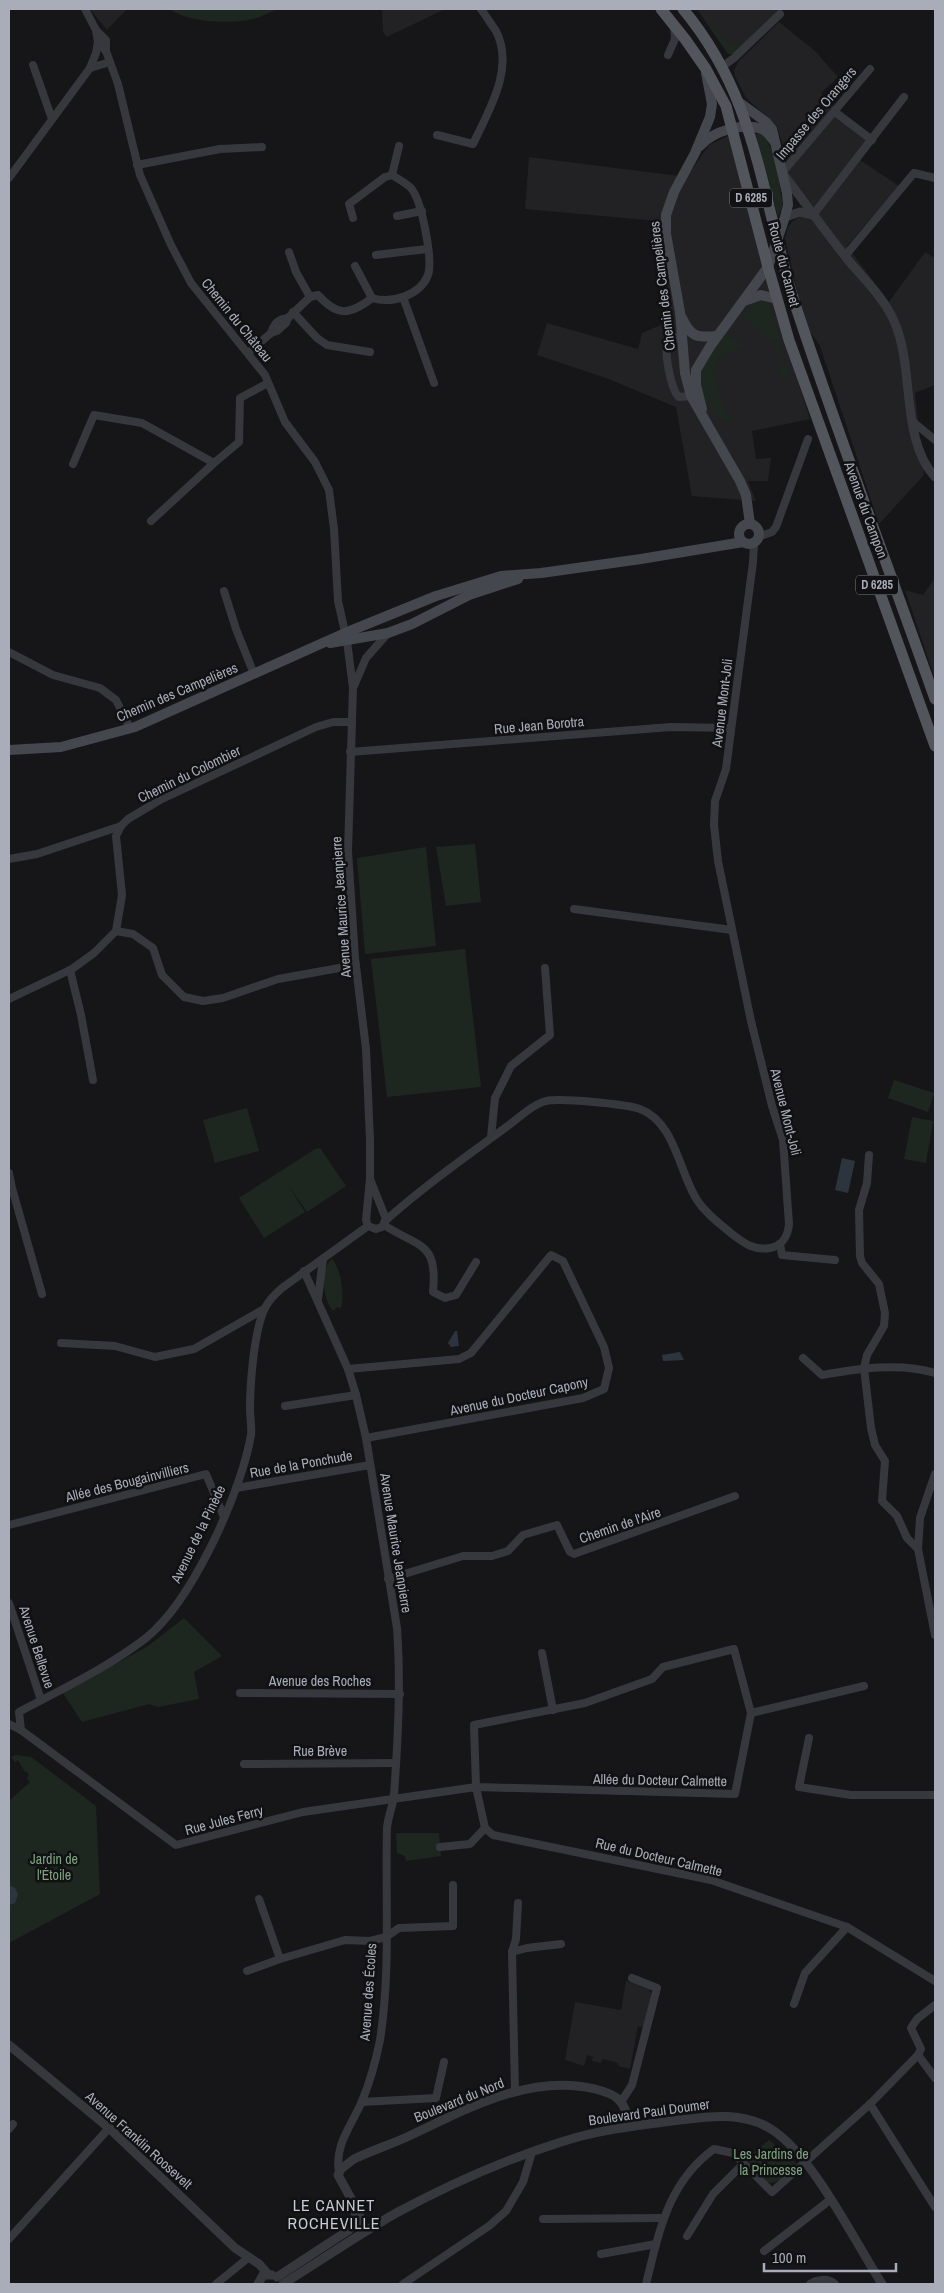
<svg xmlns="http://www.w3.org/2000/svg" width="944" height="2293" font-family="'Archivo Narrow',sans-serif">
<style>
.built{fill:#222225}
.green{fill:#1e271f}
.water{fill:#2c353d}
.lines{fill:none;stroke-linecap:round;stroke-linejoin:round}
.minor{stroke:#37383e;stroke-width:8}
.tertiary{stroke:#37383e;stroke-width:9}
.secondary{stroke:#45474e;stroke-width:10}
.primary{stroke:#53555d;stroke-width:11}
.labels{text-anchor:middle;dominant-baseline:central;stroke-width:5;stroke-linejoin:round;paint-order:stroke}
.shield{fill:#111113;stroke:#7b7e87;stroke-width:1}
.shield-label{font-size:12px;font-weight:bold;fill:#a8adb9}
.street-label{font-size:14px;fill:#a8adb9;stroke:#111113}
.park-label{font-size:14px;fill:#7ea480;stroke:#111113}
.quarter-label{font-size:16px;letter-spacing:1px;fill:#c9ccd5;stroke:#111113}
</style>
<rect width="100%" height="100%" fill="#161618"/>
<g class="built">
<polygon points="90,9 127,9 107,30"/>
<polygon points="382,9 445,9 387,37 383,32"/>
<polygon points="697,9 780,9 736,52 730,54 727,53"/>
<polygon points="779,22 815,51 838,77 821,93 839,112 875,140 860,160 899,186 847,246 889,302 925,252 935,258 935,385 915,393 924,475 879,524 820,346 809,330 799,298 785,239 788,227 792,222 813,207 789,177 785,151 777,126 746,98 735,76 734,71 738,62"/>
<polygon points="728,136 773,304 810,419 752,431 756,459 771,458 768,481 748,481 756,501 692,496 676,407 606,378 537,355 547,323 638,349 642,333 670,321 658,221 525,209 529,157 687,177 709,145"/>
<polygon points="935,578 935,679 905,590 923,595"/>
<polygon points="626,1981 647,1985 651,1994 645,2028 638,2026 630,2069 618,2066 618,2063 603,2059 601,2063 592,2061 593,2057 587,2055 584,2066 565,2060 575,2002 621,2010"/>
</g>
<g class="green">
<path d="M 170,9 L 278,9 C 270,12 261,17 253,19 C 231,24 188,23 170,9 Z"/>
<polygon points="708,23 732,47 737,43 744,44 734,54 728,54"/>
<path d="M 761,133 C 776,147 778,179 782,199 L 782,207 L 778,217 L 756,134 Z"/>
<polygon points="762,301 767,301 769,305 782,345 778,351 773,351 777,346 741,315 754,303"/>
<path d="M 726,333 L 744,347 L 717,357 L 719,364 L 717,365 L 713,373 L 727,414 L 736,418 C 731,421 727,423 722,420 C 709,411 697,386 701,372 C 705,358 718,344 726,333 Z"/>
<polygon points="783,361 792,382 777,375"/>
<polygon points="475,844 481,902 446,906 436,847"/>
<polygon points="426,847 436,946 365,954 357,858"/>
<polygon points="465,949 481,1087 387,1097 371,959"/>
<polygon points="894,1080 934,1093 928,1112 888,1098"/>
<polygon points="247,1108 259,1151 215,1163 203,1120"/>
<polygon points="912,1117 933,1121 926,1163 904,1159"/>
<polygon points="320,1148 346,1186 307,1212 286,1182 305,1212 264,1238 239,1198 315,1149"/>
<path d="M 332,1259 C 341,1269 345,1295 341,1308 L 337,1307 L 333,1311 C 323,1299 319,1270 332,1259 Z"/>
<polygon points="184,1618 222,1656 194,1672 199,1699 158,1707 149,1704 82,1722 63,1693 148,1646"/>
<polygon points="16,1755 31,1757 96,1806 100,1894 9,1943 9,1801 30,1782 27,1778 29,1775 26,1771 25,1772 18,1760 15,1762 11,1757"/>
<polygon points="396,1833 439,1833 441,1856 406,1861 405,1856 397,1853"/>
<path d="M 769,2140 L 796,2163 C 793,2173 779,2183 769,2183 L 745,2160 Z"/>
</g>
<g class="water">
<polygon points="842,1158 855,1161 848,1193 835,1190"/>
<polygon points="455,1331 457,1331 459,1346 451,1347 448,1343"/>
<polygon points="680,1352 684,1360 663,1361 662,1355"/>
<polygon points="9,1885 15,1888 18,1894 15,1903 9,1905"/>
</g>
<g class="lines">
<g class="minor">
<polyline points="85,9 96,30 106,40 106,51"/>
<polyline points="96,30 98,42 106,51 118,84 140,175 171,245 191,283 265,375 285,422 315,462 329,490 334,529 338,601 347,641 353,688 348,851 355,958 366,1049 370,1140 370,1179 366,1220 368,1226 376,1229 382,1227 386,1219 370,1179"/>
<polyline points="668,55 675,39 674,26"/>
<polyline points="33,65 52,119"/>
<polyline points="723,66 734,58 780,14"/>
<polyline points="90,68 110,62"/>
<polyline points="835,112 872,140"/>
<path d="M 437,135 L 473,144 C 489,110 515,68 496,31 C 491,24 486,16 481,9"/>
<polyline points="137,165 220,149 262,147"/>
<polyline points="782,173 870,69"/>
<polyline points="392,175 399,146"/>
<polyline points="9,178 90,68 96,53 98,42"/>
<polyline points="813,215 904,97"/>
<polyline points="397,216 422,211"/>
<polyline points="289,252 296,272 310,297"/>
<polyline points="376,255 427,249"/>
<polyline points="845,256 914,173 935,178"/>
<polyline points="355,266 372,298"/>
<polyline points="403,297 434,383"/>
<polyline points="293,312 317,338 327,345 370,352"/>
<path d="M 271,333 C 274,324 278,319 288,318"/>
<path d="M 682,335 C 675,337 668,340 667,347 C 665,357 672,392 679,397 L 691,396"/>
<path d="M 249,352 L 271,333 L 277,331 L 286,323 L 288,318 L 310,297 L 318,295 C 337,316 349,316 372,298 C 391,304 420,296 428,275 C 433,260 422,201 411,188 C 406,183 398,179 392,175 L 385,177 L 349,204 L 353,218"/>
<polyline points="912,421 935,440"/>
<polyline points="73,464 94,415 142,423 214,463 239,442 240,398 268,383"/>
<polyline points="151,521 214,463"/>
<polyline points="758,537 772,532 776,527 808,439"/>
<polyline points="224,591 236,629 254,674"/>
<polyline points="9,652 53,675 100,688 116,700 130,728"/>
<polyline points="354,686 366,658 388,633"/>
<polyline points="350,752 671,727 731,728"/>
<polyline points="9,859 37,854 121,826"/>
<polyline points="574,909 732,930"/>
<polyline points="116,931 133,934 153,948 162,975 184,997 203,1001 223,998 278,979 356,965"/>
<polyline points="70,970 81,1015 93,1080"/>
<polyline points="9,999 72,969 94,953 116,931 122,895 116,836 121,826 128,819 160,800 316,727 333,722 351,722"/>
<polyline points="491,1137 495,1098 511,1066 550,1035 545,968"/>
<polyline points="869,1155 867,1183 859,1210 860,1256 862,1263 879,1284 885,1313 884,1326 867,1355 864,1368 871,1428 875,1445 885,1461 882,1501 897,1516 907,1538 918,1549"/>
<polyline points="9,1173 12,1188 9,1191"/>
<polyline points="12,1188 42,1294"/>
<path d="M 385,1221 C 423,1187 464,1158 505,1128 C 518,1119 531,1105 546,1101 C 561,1098 626,1104 640,1109 C 675,1122 679,1172 697,1200 C 706,1214 720,1224 732,1234 C 744,1243 754,1251 770,1248 C 782,1246 788,1236 789,1224 L 783,1140 L 772,1106 L 751,1021 L 718,861 L 714,825 L 715,801 L 726,769 L 753,562 L 754,542"/>
<path d="M 384,1225 C 419,1248 438,1241 433,1292 L 445,1298 L 456,1295 L 476,1262"/>
<polyline points="780,1244 782,1255 835,1260"/>
<path d="M 304,1271 L 348,1369 L 356,1395 L 366,1438 L 397,1628 C 401,1684 398,1739 394,1795 C 393,1806 388,1816 387,1828 C 385,1898 391,1970 380,2040 C 376,2060 370,2082 362,2101 C 352,2125 334,2145 339,2172"/>
<polyline points="318,1299 323,1259"/>
<polyline points="61,1343 115,1346 155,1357 194,1349 264,1309"/>
<path d="M 803,1358 L 822,1375 C 858,1369 899,1362 935,1373"/>
<polyline points="348,1369 459,1359 471,1353 551,1255 563,1261 604,1347 609,1368 604,1389 583,1398 366,1438"/>
<polyline points="285,1406 356,1395"/>
<polyline points="935,1474 920,1518 918,1549 935,1635"/>
<polyline points="236,1488 370,1465"/>
<polyline points="9,1525 206,1474 224,1517"/>
<polyline points="388,1579 463,1556 492,1556 508,1551 523,1535 557,1525 570,1552 574,1554 735,1496"/>
<polyline points="9,1603 41,1700"/>
<polyline points="542,1653 553,1710"/>
<polyline points="240,1693 400,1694"/>
<polyline points="751,1713 864,1686"/>
<polyline points="9,1724 21,1730 176,1845 303,1812 476,1787 735,1794 751,1713 734,1649 663,1667 652,1679 585,1703 474,1725 476,1787 485,1828 493,1835 711,1880 847,1927 935,1981"/>
<path d="M 21,1730 L 19,1712 C 62,1689 107,1668 146,1638 C 192,1601 241,1493 251,1435 C 252,1427 250,1417 250,1409 C 250,1384 254,1330 265,1308 C 269,1300 275,1294 282,1288 L 368,1226"/>
<polyline points="809,1738 799,1787 851,1795 935,1795"/>
<polyline points="244,1764 396,1763"/>
<polyline points="440,1847 470,1844 485,1828"/>
<polyline points="259,1899 280,1959 345,1940 370,1941 386,1937 399,1928 453,1926 453,1885"/>
<polyline points="512,1952 527,1948 561,1944"/>
<polyline points="247,1971 280,1959"/>
<polyline points="794,2004 805,1973 847,1927"/>
<polyline points="918,2055 935,2078"/>
<polyline points="515,2092 512,1952 516,1939 518,1903"/>
<polyline points="362,2102 436,2098 444,2062"/>
<polyline points="621,2102 632,2085 657,1988 632,1978"/>
<polyline points="870,2104 935,2207"/>
<polyline points="9,2129 13,2124"/>
<polyline points="543,2219 662,2218"/>
<polyline points="687,2236 713,2194 743,2164"/>
<polyline points="9,2239 109,2128"/>
<polyline points="764,2251 830,2200"/>
<polyline points="601,2254 656,2244"/>
<polyline points="216,2284 248,2258"/>
<polyline points="403,2284 489,2226 506,2211 523,2182 532,2152"/>
<path d="M 646,2284 C 659,2232 668,2182 714,2149 L 733,2153 L 772,2192 L 870,2104 L 918,2055 L 921,2049 L 911,2028 L 917,2019 L 935,2005"/>
<path d="M 810,2284 C 817,2279 828,2278 835,2284"/>
</g>
<g class="tertiary">
<path d="M 784,175 C 805,203 826,232 848,260 C 864,279 884,298 894,321 C 915,367 900,439 935,477"/>
<polyline points="785,217 800,212 813,215"/>
<polyline points="9,2045 109,2128 235,2248 259,2264 268,2274"/>
<path d="M 368,2230 L 362,2225 L 359,2213 L 338,2175 L 341,2169 L 354,2159 C 371,2151 389,2145 407,2137 C 465,2110 529,2073 595,2089 C 603,2091 614,2094 619,2100 C 630,2111 621,2117 641,2124"/>
<polyline points="277,2277 349,2230 354,2223 356,2210"/>
<polyline points="258,2284 263,2275 272,2275"/>
<path d="M 283,2284 C 322,2260 359,2234 398,2212 C 450,2184 504,2160 561,2142 C 597,2130 634,2126 672,2121 C 705,2117 740,2110 771,2129 C 812,2154 855,2242 882,2284"/>
</g>
<g class="secondary">
<polyline points="706,73 712,104 710,117 695,153 674,192 666,215 666,234 680,312 685,373 691,396 740,481 746,495 750,524"/>
<path d="M 700,146 C 713,131 743,122 762,129 C 767,131 770,136 773,140"/>
<polyline points="744,301 761,295 777,299"/>
<path d="M 682,318 C 691,337 696,338 717,336"/>
<polyline points="702,409 696,385 696,370 711,345 768,267 785,217 788,205 787,193 772,129 766,122 740,103"/>
<circle cx="749" cy="534" r="10"/>
<polyline points="330,643 388,633 412,624 469,595 518,579"/>
<polyline points="9,750 61,747 135,727 345,633 436,596 501,576 541,573 641,559 743,542"/>
</g>
<g class="primary">
<polyline points="661,9 685,39 706,69 726,106 768,267 789,340 935,746"/>
<path d="M 683,9 C 759,100 761,200 796,307 C 839,438 889,568 935,699"/>
</g>
</g>
<g class="labels">
<g class="shield">
<rect x="730" y="188.5" width="42" height="19" rx="4"/>
<rect x="856" y="575.5" width="42" height="19" rx="4"/>
</g>
<g class="shield-label">
<text x="751" y="198">D 6285</text>
<text x="877" y="585">D 6285</text>
</g>
<g class="street-label">
<text transform="translate(816 113) rotate(-50)">Impasse des Orangers</text>
<text transform="translate(784 264) rotate(75)">Route du Cannet</text>
<text transform="translate(662 286) rotate(-97)">Chemin des Campelières</text>
<text transform="translate(237 320) rotate(51)">Chemin du Château</text>
<text transform="translate(866 510) rotate(70)">Avenue du Campon</text>
<text transform="translate(177 692) rotate(-23)">Chemin des Campelières</text>
<text transform="translate(722 703) rotate(-83)">Avenue Mont-Joli</text>
<text transform="translate(539 725) rotate(-5)">Rue Jean Borotra</text>
<text transform="translate(189 774) rotate(-26)">Chemin du Colombier</text>
<text transform="translate(341 907) rotate(-94)">Avenue Maurice Jeanpierre</text>
<text transform="translate(786 1112) rotate(76)">Avenue Mont-Joli</text>
<text transform="translate(519 1396) rotate(-12)">Avenue du Docteur Capony</text>
<text transform="translate(301 1464) rotate(-10)">Rue de la Ponchude</text>
<text transform="translate(127 1482) rotate(-14)">Allée des Bougainvilliers</text>
<text transform="translate(620 1525) rotate(-19)">Chemin de l'Aire</text>
<text transform="translate(198 1534) rotate(-64)">Avenue de la Pinède</text>
<text transform="translate(396 1543) rotate(81)">Avenue Maurice Jeanpierre</text>
<text transform="translate(37 1647) rotate(72)">Avenue Bellevue</text>
<text x="320" y="1681">Avenue des Roches</text>
<text x="320" y="1751">Rue Brève</text>
<text transform="translate(660 1780) rotate(1)">Allée du Docteur Calmette</text>
<text transform="translate(224 1820) rotate(-15)">Rue Jules Ferry</text>
<text transform="translate(659 1857) rotate(13)">Rue du Docteur Calmette</text>
<text transform="translate(368 1992) rotate(-86)">Avenue des Écoles</text>
<text transform="translate(459 2100) rotate(-22)">Boulevard du Nord</text>
<text transform="translate(649 2112) rotate(-8)">Boulevard Paul Doumer</text>
<text transform="translate(139 2140) rotate(42)">Avenue Franklin Roosevelt</text>
</g>
<g class="park-label">
<text x="54" y="1859">Jardin de<tspan x="54" dy="16">l'Étoile</tspan></text>
<text x="771" y="2154">Les Jardins de<tspan x="771" dy="16">la Princesse</tspan></text>
</g>
<g class="quarter-label">
<text x="334" y="2205">LE CANNET<tspan x="334" dy="18">ROCHEVILLE</tspan></text>
</g>
</g>
<rect width="944" height="2293" fill="none" stroke="#a8adb9" stroke-width="20"/>
<path d="M764 2263v8h132v-8" fill="none" stroke="#a8adb9" stroke-width="2.5"/>
<text x="772" y="2263" font-size="15" fill="#a8adb9" stroke="#111113" stroke-width="4" paint-order="stroke">100 m</text>
</svg>
